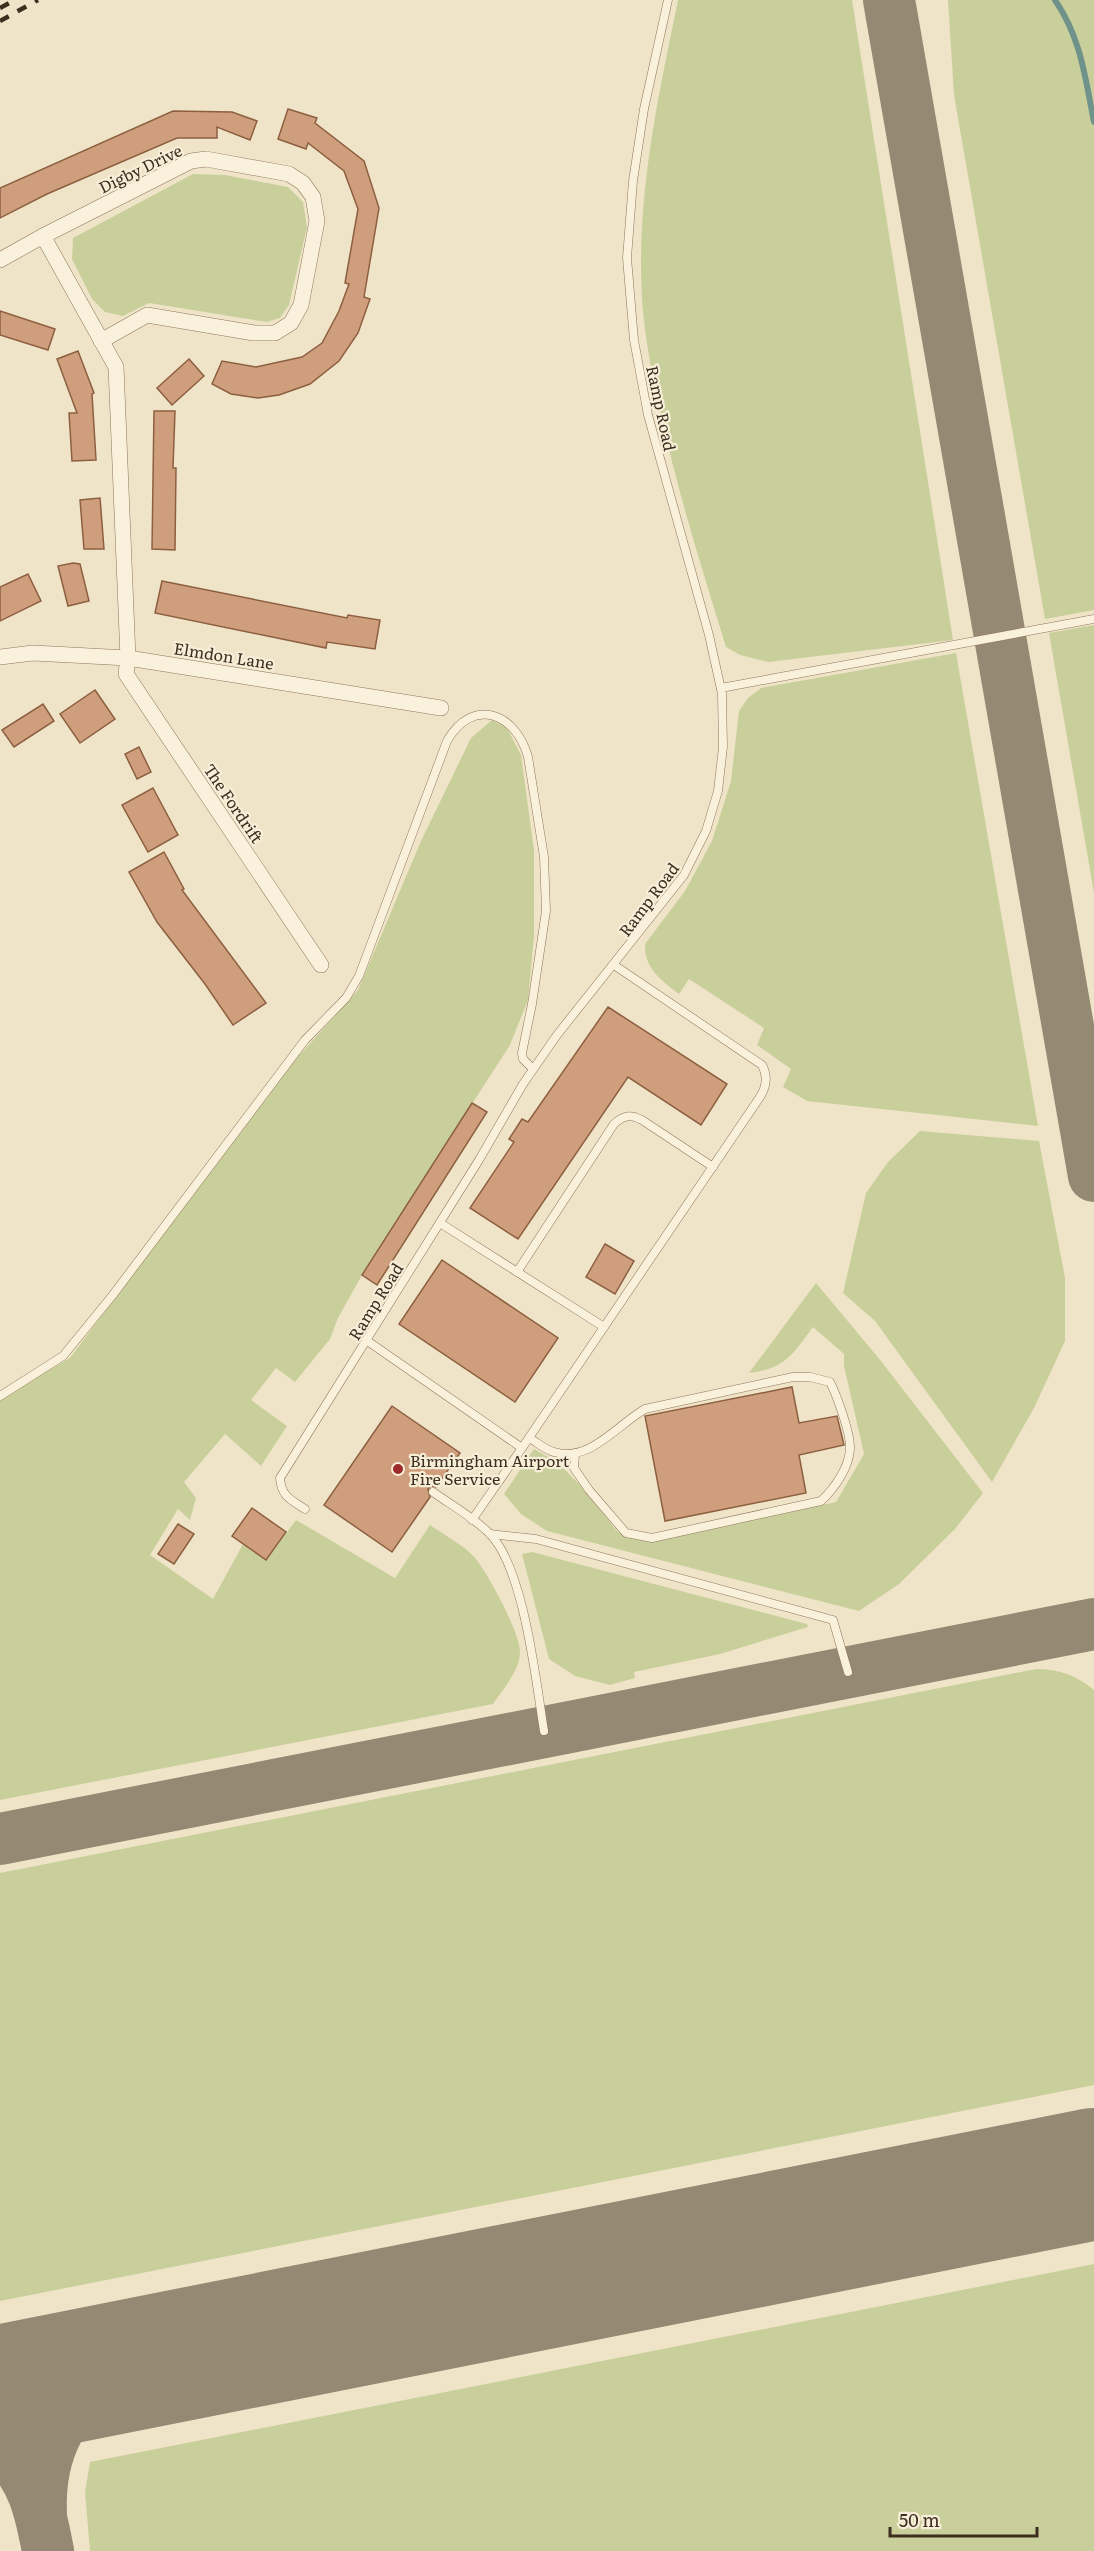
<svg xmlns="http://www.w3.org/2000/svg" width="1094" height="2551" font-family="Literata,serif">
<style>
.green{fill:#c9cf9b}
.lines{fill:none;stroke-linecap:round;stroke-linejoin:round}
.stream{stroke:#6f938a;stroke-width:6}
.taxiway{stroke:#968974;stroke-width:52}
.runway{stroke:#968974;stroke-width:132}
.building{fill:#cf9f7d;stroke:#8d5f41;stroke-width:1.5}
.lane-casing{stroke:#8d765c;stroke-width:9}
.street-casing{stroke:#8d765c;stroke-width:16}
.lane{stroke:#faf1dc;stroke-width:8}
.street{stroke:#faf1dc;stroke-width:15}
.rail{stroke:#3d2e20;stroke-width:4.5;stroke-dasharray:10 10;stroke-linecap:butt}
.poi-dot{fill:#9e2a2b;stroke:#f7eed8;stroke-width:2}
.labels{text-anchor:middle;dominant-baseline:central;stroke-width:4.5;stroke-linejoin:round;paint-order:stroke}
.street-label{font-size:16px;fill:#3d2e20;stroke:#f7eed8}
.poi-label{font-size:16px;fill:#3d2e20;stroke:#f7eed8;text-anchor:start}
</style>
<rect width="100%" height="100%" fill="#f0e4c8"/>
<g class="green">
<path d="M 678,0 L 852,0 L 953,640 L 768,662 L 740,655 L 726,647 C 702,569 677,490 660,410 C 652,373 644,335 642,298 C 636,196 658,98 678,0 Z"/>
<polygon points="948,0 1094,0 1094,610 1045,619 954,95"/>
<polygon points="193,174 225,175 288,187 303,202 307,227 289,305 280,318 267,322 149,303 123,316 105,312 92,299 72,259 73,238"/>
<polygon points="1094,625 1094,893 1049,633"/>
<path d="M 956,653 L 1038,1126 L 807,1101 L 783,1087 L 791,1069 L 757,1045 L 764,1028 L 689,979 L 679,994 C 661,980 644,968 645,944 L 685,891 L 712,841 L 731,781 L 739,711 L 748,698 L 761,688 Z"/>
<path d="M 492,720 L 507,728 L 521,755 L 534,850 L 534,936 L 528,1000 L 510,1045 L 362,1275 L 338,1318 L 330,1339 L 295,1382 L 276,1368 L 251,1400 L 287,1426 L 261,1466 L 225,1434 L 184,1482 L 196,1498 L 190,1520 L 178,1509 L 150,1555 L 213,1599 L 243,1544 L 266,1560 L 296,1520 L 395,1578 L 430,1525 C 444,1535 464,1545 475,1558 C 488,1573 519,1631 520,1651 C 521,1669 503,1689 493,1704 L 0,1800 L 0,1398 L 70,1358 L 279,1078 L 358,990 L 421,841 L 471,738 Z"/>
<polygon points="920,1131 1039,1141 1065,1278 1065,1341 1034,1408 992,1482 875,1321 843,1293 866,1193 888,1162"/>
<path d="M 816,1283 L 881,1361 L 983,1493 L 955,1529 L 899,1584 L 859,1611 L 547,1531 L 521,1514 L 504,1494 L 534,1449 L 557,1462 L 583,1488 L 618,1532 L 634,1538 L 652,1541 L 836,1502 L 864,1454 L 844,1366 L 844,1354 L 813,1327 C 793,1354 785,1369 749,1373 Z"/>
<polygon points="532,1552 807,1624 808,1627 720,1654 634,1672 635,1678 610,1685 575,1676 549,1659 522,1554"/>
<path d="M 1036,1669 C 1059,1669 1076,1675 1094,1690 L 1094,2085 L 0,2301 L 0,1873 Z"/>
<polygon points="1094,2264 1094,2551 90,2551 85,2492 90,2462"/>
</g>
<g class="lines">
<path class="stream" d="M 1055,0 C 1081,38 1085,77 1094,122"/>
<g class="taxiway">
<polyline points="889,0 1094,1176"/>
<polyline points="0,1839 1094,1624"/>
<path d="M 0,2448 C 33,2473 41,2513 48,2551"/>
<path d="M 41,2514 C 38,2450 64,2399 122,2367"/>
</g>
<polyline class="runway" points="0,2391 1094,2174"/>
</g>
<g class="building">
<polygon points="288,109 317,118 315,123 364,161 379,208 364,297 370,299 358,333 339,361 310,384 279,395 258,398 231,394 212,384 222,361 256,367 302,357 322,343 339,311 349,284 345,283 358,209 344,171 308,143 306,149 278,139"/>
<polygon points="173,111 232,112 257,121 250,140 217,127 217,138 177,138 47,194 0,218 0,188"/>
<polygon points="0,311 55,329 48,350 0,335"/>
<polygon points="78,351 94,393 92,394 96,460 72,461 69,413 77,413 57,359"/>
<polygon points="189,359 204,376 172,405 157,388"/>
<polygon points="154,411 175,411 173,468 176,468 175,550 152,549"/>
<polygon points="100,498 104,549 84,549 80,500"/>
<polygon points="73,563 80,564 89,601 68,606 58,566"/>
<polygon points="28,574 41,601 0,621 0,587"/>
<polygon points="162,581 347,618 348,615 380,620 375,649 327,642 326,648 155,613"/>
<polygon points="95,690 115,719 80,743 60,714"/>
<polygon points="43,704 54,721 14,747 2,730"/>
<polygon points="139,747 151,772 137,779 125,754"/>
<polygon points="153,788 178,835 148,852 122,805"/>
<polygon points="164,852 184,889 182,890 266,1003 233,1025 205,984 157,922 129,872"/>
<polygon points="608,1007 727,1084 701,1125 628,1077 518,1239 470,1208 514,1142 509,1139 522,1119 528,1122"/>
<polygon points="472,1103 487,1112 377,1285 362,1275"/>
<polygon points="605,1244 634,1261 615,1294 586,1277"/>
<polygon points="442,1260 558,1338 515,1402 399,1324"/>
<polygon points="792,1387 799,1423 837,1416 844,1445 799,1455 806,1493 665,1521 645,1416"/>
<polygon points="392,1406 460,1453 436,1487 431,1486 428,1489 430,1497 392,1552 324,1505"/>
<polygon points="252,1508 286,1532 266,1560 232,1536"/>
<polygon points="178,1524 194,1534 174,1564 158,1554"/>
</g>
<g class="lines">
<g class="lane-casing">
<g id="lane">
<polyline points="721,688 1094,619"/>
<polyline points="440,1223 604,1327"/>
<path d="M 517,1272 L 614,1124 C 624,1115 630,1114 642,1120 L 713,1167"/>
<path d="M 366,1340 L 522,1448 L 760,1097 C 767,1086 768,1076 762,1065 L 614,965"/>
<path d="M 0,1396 L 63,1356 L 112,1296 L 305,1040 L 346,998 L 359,976 L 447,741 C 473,696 516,713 528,757 L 544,857 L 546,911 L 532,1004 L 522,1053 L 523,1059 L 533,1069"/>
<path d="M 529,1438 C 537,1442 545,1450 554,1452 C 589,1463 617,1425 645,1409 L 793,1377 L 810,1377 L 830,1382 C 837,1396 851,1434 850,1449 C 849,1468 834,1489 821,1501 L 652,1538 L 626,1533 L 589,1490 L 574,1468 L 575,1453"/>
<path d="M 433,1492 C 451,1505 473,1517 489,1533 C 524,1567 536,1682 544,1731"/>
<path d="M 305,1509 C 291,1500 281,1496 280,1478 L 479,1160 L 523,1084 L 557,1035 L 684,875 L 706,831 L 718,791 L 723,747 L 722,694 L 709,635 L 648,415 L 634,340 L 627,258 L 633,181 L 644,109 L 668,0"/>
<polyline points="472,1520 522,1448"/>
<polyline points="490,1534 536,1539 833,1620 848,1672"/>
</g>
</g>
<g class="street-casing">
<g id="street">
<polyline points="43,236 116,367 128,658 126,674 321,965"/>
<polyline points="0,260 43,236 191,161 206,159 289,174 303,183 313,197 317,221 301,305 291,323 275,333 254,333 147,315 101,341"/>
<polyline points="0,657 33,653 128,658 441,708"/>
</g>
</g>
<use href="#lane" class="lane"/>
<use href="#street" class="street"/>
<g class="rail">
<polyline points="0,8 15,0"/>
<polyline points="0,21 38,0"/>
</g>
</g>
<circle class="poi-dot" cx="398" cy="1469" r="6"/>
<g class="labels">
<g class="street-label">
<text transform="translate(140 168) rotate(-26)">Digby Drive</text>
<text transform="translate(662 408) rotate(78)">Ramp Road</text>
<text transform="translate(224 655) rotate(9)">Elmdon Lane</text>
<text transform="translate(234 803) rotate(56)">The Fordrift</text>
<text transform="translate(648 899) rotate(-53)">Ramp Road</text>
<text transform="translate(375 1301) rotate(-58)">Ramp Road</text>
</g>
<g class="poi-label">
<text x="410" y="1460">Birmingham Airport<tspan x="410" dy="18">Fire Service</tspan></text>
</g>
</g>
<path d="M890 2527v9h147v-9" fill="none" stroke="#3d2e20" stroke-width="3"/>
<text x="899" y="2527" font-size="18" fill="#3d2e20" stroke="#f7eed8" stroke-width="4.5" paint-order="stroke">50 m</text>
</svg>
